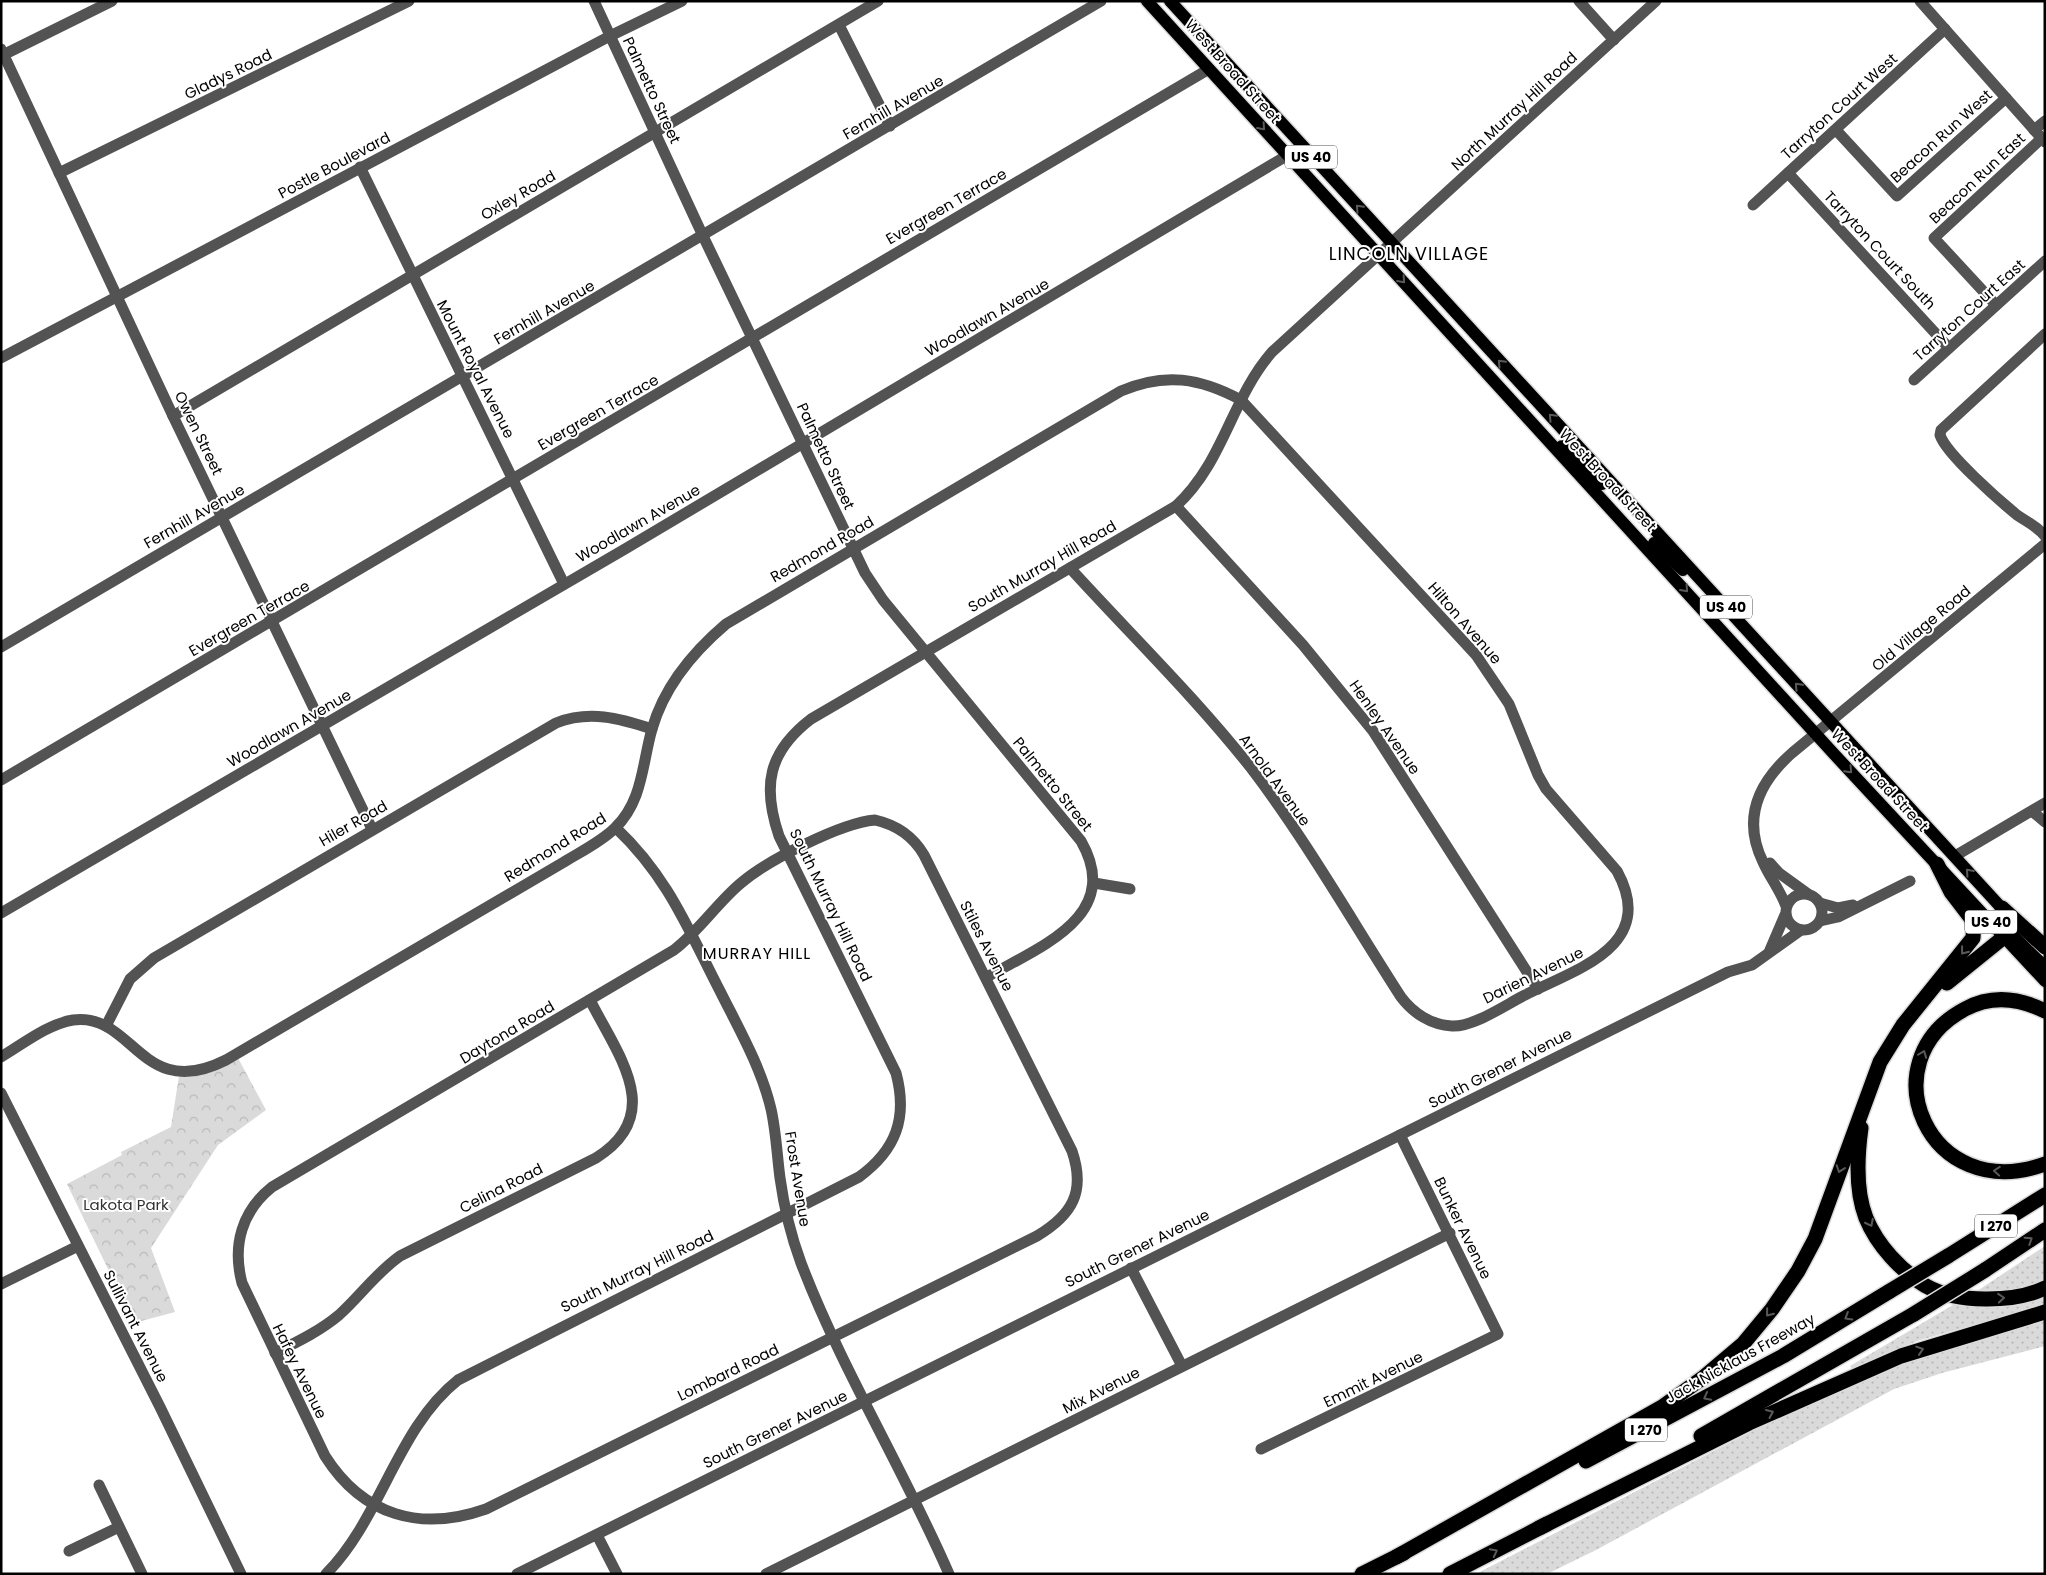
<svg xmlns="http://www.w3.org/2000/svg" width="2046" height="1575" font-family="Poppins,sans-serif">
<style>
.grass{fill:url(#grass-dots)}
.park{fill:url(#park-crowns)}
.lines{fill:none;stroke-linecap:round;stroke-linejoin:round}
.major-casing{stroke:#dbdbdb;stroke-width:15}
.highway-casing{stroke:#dbdbdb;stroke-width:18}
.minor{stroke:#535353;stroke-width:11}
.major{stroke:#000;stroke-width:12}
.highway{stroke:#000;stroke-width:15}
.highway-bridge-casing{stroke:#dbdbdb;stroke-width:18;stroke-linecap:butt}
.highway-bridge{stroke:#000;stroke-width:15}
.oneway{stroke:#595959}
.labels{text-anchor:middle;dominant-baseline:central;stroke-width:4;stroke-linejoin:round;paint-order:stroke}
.shield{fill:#fff;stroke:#4c4c4c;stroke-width:1}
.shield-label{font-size:14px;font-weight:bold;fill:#000}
.street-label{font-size:15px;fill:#000;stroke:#fff}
.park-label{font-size:15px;fill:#313131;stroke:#fff}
.neighbourhood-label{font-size:16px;letter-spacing:1px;fill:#000;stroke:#fff}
.quarter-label{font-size:18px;letter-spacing:1px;fill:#000;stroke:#fff}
</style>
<defs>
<pattern id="grass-dots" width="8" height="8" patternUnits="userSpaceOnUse" patternTransform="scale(1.25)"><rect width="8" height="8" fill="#dadada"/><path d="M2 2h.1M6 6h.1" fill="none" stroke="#b9b9b9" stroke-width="1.8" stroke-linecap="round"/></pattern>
<pattern id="park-crowns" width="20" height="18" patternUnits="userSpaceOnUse" patternTransform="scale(1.25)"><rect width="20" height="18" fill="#dadada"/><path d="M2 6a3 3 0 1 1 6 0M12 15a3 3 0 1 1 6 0" fill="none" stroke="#b9b9b9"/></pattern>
</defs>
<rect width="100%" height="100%" fill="#fff"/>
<g class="grass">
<polygon points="2045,1246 2045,1282 2020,1292 1974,1293"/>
<polygon points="2045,1296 2045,1305 1917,1341 1852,1369 1850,1366 1958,1302"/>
<polygon points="2045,1320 2045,1346 1942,1373 1894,1389 1596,1550 1547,1574 1476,1574 1816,1398 1907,1357"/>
</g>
<path class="park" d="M 238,1058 L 266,1110 L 218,1145 L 151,1248 L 175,1312 L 134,1323 L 67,1184 L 122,1155 L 121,1152 L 171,1127 L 179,1076 C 202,1076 218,1070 238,1058 Z"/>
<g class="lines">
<g class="major-casing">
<g id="major">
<polyline points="1147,1 1834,754 2045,981"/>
<polyline points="1170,1 2008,915"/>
<polyline points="1562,446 1602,484"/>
<polyline points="1654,543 1683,570"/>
</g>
</g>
<g class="highway-casing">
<g id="highway">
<polyline points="2002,908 2045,947"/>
<polyline points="1947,983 2004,937 2012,937 2045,969"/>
<path d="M 2045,1011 C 2019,998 1991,995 1965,1009 C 1867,1061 1928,1206 2045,1164"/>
<path d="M 1861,1128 C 1857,1157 1855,1190 1866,1218 C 1877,1245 1901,1271 1926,1286 C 1956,1303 2014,1303 2045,1288"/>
<polyline points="1948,1256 2045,1195"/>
<polyline points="1985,1270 2045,1230"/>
<polyline points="1701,1436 1914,1314"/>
<polyline points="1586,1461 1783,1356 1890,1291"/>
<polyline points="1539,1528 1749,1423 1901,1356 2045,1312"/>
<polyline points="1396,1557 1662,1407 1704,1377 1743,1344 1772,1309 1798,1271 1815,1239 1880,1062 1903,1025 1973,938 1974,922 1951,892 1937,864"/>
<polyline points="1362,1574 1404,1553"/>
<polyline points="1450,1574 1547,1524"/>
</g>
</g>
<g class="minor">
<path d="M 594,1 L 703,236 L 865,573 L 883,600 L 1081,841 C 1124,916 1039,947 987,977"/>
<polyline points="1579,1 1614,40"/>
<polyline points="1920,1 2045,142"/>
<polyline points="839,25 890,126"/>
<polyline points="1,49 173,416 372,829"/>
<polyline points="1,56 112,1"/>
<polyline points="1836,130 1897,196 2006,98"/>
<polyline points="2034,130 2045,121"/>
<polyline points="360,167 564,584"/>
<polyline points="59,173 409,1"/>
<polyline points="1788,173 1949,348"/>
<polyline points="1753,205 1945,29"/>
<polyline points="1996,305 1934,238 2042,138"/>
<path d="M 2045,334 L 1941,430 L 1940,435 C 1946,454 2000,501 2017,515 C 2027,522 2037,526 2045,536"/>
<polyline points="1,358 610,36 682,1"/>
<polyline points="1914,380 2045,261"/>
<polyline points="173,416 878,1"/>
<polyline points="1176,506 1303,645 1373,731 1538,989"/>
<polyline points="1,647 1101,1"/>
<polyline points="1,780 1209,69"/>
<polyline points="2033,812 2045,822"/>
<path d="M 875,820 C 897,825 913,836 924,855 L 1072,1151 C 1086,1192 1072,1215 1037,1236 L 486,1509 C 421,1532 363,1516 325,1456 L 242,1283 C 232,1245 242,1211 272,1187 L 674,950 C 700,930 717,903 741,883 C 768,860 841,823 875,820 Z"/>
<path d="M 616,828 C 668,877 688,929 720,991 C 739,1029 761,1067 771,1109 C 776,1131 777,1155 780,1178 C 784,1207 791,1236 801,1263 C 842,1370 903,1468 949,1574"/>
<polyline points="1955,856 2045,803"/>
<polyline points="1770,863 1779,873 1808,894"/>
<polyline points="1094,883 1130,889"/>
<circle cx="1804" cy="912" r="18"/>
<polyline points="1820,903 1838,908 1853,905"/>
<path d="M 1786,906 C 1779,888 1770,878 1763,862 C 1742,819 1758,783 1792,753 L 2045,544"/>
<polyline points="1,913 625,549 1288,155"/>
<polyline points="1820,921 1838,917 1910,881"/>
<polyline points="1770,950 1785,915"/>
<path d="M 106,1026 L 130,979 L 154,958 L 556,723 C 589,710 619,718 652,729"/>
<path d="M 1,1057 C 23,1044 48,1024 73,1020 C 134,1012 141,1103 226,1060 L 564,862 C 580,852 601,842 615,828 C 643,801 642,764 652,729 C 664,687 693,652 726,624 L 1121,391 C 1165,372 1200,378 1241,400 L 1476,655 L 1509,704 L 1538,775 L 1546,789 L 1617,871 C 1658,946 1577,969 1525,995 C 1505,1005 1474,1027 1452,1026 C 1431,1025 1413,1013 1401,997 C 1352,921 1306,840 1251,768 C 1196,698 1130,634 1070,568"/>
<polyline points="1,1093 160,1407 241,1574"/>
<polyline points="1131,1268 1182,1366"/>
<polyline points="1,1284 78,1246"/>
<path d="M 275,1353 C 297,1342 320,1331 339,1315 C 360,1296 376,1273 400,1256 L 596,1158 C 667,1114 617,1054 590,1000"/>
<polyline points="1261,1449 1498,1334 1400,1135"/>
<polyline points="99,1485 142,1574"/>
<polyline points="597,1535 617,1574"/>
<polyline points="69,1551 119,1527"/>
<path d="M 326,1574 C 381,1519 397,1428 458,1380 L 859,1177 C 896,1150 908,1118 896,1073 L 779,836 C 762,786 768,752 811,719 L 1176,506 C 1224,462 1231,399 1272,352 L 1656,1"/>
<polyline points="517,1574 1728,972 1752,965 1801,930"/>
<polyline points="766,1574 1450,1233"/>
</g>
<use href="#major" class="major"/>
<use href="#highway" class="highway"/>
<g class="highway-bridge-casing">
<g id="highway-bridge">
<polyline points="1890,1291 1948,1256"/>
<polyline points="1914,1314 1985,1270"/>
</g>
</g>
<use href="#highway-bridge" class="highway-bridge"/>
</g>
<defs><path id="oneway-chevron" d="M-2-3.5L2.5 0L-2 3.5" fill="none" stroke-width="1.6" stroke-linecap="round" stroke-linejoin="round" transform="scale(1.25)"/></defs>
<g class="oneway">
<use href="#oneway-chevron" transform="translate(1262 127) rotate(48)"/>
<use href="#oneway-chevron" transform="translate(1359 208) rotate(-133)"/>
<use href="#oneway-chevron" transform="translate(1402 280) rotate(48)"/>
<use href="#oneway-chevron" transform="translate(1501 363) rotate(-133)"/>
<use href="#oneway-chevron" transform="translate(1552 417) rotate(-133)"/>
<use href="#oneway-chevron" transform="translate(1685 589) rotate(48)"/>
<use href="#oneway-chevron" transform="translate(1798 686) rotate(-133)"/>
<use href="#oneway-chevron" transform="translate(1849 770) rotate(47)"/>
<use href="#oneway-chevron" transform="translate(1969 872) rotate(-132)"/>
<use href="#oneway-chevron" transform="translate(1964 951) rotate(128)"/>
<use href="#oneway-chevron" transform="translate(1923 1054) rotate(-69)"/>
<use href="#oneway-chevron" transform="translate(1840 1169) rotate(109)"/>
<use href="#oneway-chevron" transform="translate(1997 1171) rotate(-176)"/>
<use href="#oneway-chevron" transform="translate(1870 1223) rotate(63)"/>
<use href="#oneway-chevron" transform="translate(2029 1240) rotate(-33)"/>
<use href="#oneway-chevron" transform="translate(2001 1298) rotate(-5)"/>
<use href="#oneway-chevron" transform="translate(1769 1313) rotate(129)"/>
<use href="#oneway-chevron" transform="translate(1848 1317) rotate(149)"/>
<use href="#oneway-chevron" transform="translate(1920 1350) rotate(-18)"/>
<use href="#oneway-chevron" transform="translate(1707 1397) rotate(152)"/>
<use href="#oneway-chevron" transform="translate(1770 1413) rotate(-24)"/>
<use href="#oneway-chevron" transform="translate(1494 1552) rotate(-27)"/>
</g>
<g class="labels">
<g class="shield">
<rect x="1285" y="145.5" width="52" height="23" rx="4"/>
<rect x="1700" y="595.5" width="52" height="23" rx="4"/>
<rect x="1965" y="910.5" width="52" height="23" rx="4"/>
<rect x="1975" y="1214.5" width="42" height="23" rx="4"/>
<rect x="1625" y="1418.5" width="42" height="23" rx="4"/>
</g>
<g class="shield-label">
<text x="1311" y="157">US 40</text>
<text x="1726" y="607">US 40</text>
<text x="1991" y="922">US 40</text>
<text x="1996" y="1226">I 270</text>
<text x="1646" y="1430">I 270</text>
</g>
<g class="street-label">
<text transform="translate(1233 71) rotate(48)">West Broad Street</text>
<text transform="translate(228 74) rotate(-26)">Gladys Road</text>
<text transform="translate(652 90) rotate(65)">Palmetto Street</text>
<text transform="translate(1839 106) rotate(-42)">Tarryton Court West</text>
<text transform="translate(893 107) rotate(-30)">Fernhill Avenue</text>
<text transform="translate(1514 111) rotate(-43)">North Murray Hill Road</text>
<text transform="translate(1941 136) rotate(-42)">Beacon Run West</text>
<text transform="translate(334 165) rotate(-28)">Postle Boulevard</text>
<text transform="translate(1977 178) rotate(-43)">Beacon Run East</text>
<text transform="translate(518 195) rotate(-30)">Oxley Road</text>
<text transform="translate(946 206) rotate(-30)">Evergreen Terrace</text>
<text transform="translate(1880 250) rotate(47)">Tarryton Court South</text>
<text transform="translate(1969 310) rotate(-42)">Tarryton Court East</text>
<text transform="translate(544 312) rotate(-30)">Fernhill Avenue</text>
<text transform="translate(987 317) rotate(-30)">Woodlawn Avenue</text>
<text transform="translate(476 369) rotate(63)">Mount Royal Avenue</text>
<text transform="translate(598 412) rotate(-30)">Evergreen Terrace</text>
<text transform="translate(199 433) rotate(64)">Owen Street</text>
<text transform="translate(826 456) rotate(65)">Palmetto Street</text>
<text transform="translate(1608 480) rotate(47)">West Broad Street</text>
<text transform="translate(194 516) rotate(-30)">Fernhill Avenue</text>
<text transform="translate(638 523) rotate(-30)">Woodlawn Avenue</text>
<text transform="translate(822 549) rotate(-30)">Redmond Road</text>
<text transform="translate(1042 566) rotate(-30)">South Murray Hill Road</text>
<text transform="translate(249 618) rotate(-30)">Evergreen Terrace</text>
<text transform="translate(1465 623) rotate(49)">Hilton Avenue</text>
<text transform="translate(1921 628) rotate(-40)">Old Village Road</text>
<text transform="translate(1385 727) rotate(55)">Henley Avenue</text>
<text transform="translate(289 728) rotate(-30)">Woodlawn Avenue</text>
<text transform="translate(1275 780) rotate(54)">Arnold Avenue</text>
<text transform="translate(1880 780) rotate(47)">West Broad Street</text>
<text transform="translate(1053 784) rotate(51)">Palmetto Street</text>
<text transform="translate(353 823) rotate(-30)">Hiler Road</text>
<text transform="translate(555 847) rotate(-32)">Redmond Road</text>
<text transform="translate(831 905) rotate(64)">South Murray Hill Road</text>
<text transform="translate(987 946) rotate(63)">Stiles Avenue</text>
<text transform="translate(1533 975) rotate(-26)">Darien Avenue</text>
<text transform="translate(507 1032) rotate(-31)">Daytona Road</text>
<text transform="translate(1500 1068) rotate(-27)">South Grener Avenue</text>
<text transform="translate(798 1179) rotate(81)">Frost Avenue</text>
<text transform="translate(501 1188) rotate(-27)">Celina Road</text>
<text transform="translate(1463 1228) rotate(64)">Bunker Avenue</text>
<text transform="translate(1137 1248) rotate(-26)">South Grener Avenue</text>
<text transform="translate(637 1271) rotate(-26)">South Murray Hill Road</text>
<text transform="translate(136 1326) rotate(63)">Sullivant Avenue</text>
<text transform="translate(1740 1358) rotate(-29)">Jack Nicklaus Freeway</text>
<text transform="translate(300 1371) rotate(64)">Hafey Avenue</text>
<text transform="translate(728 1372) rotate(-26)">Lombard Road</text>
<text transform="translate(1373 1379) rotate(-26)">Emmit Avenue</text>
<text transform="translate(1101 1390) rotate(-27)">Mix Avenue</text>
<text transform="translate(775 1429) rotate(-26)">South Grener Avenue</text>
</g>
<g class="park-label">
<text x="126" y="1204">Lakota Park</text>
</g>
<g class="neighbourhood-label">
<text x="757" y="953">MURRAY HILL</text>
</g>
<g class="quarter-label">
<text x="1409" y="253">LINCOLN VILLAGE</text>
</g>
</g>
<rect width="2046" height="1575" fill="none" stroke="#000000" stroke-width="5"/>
</svg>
